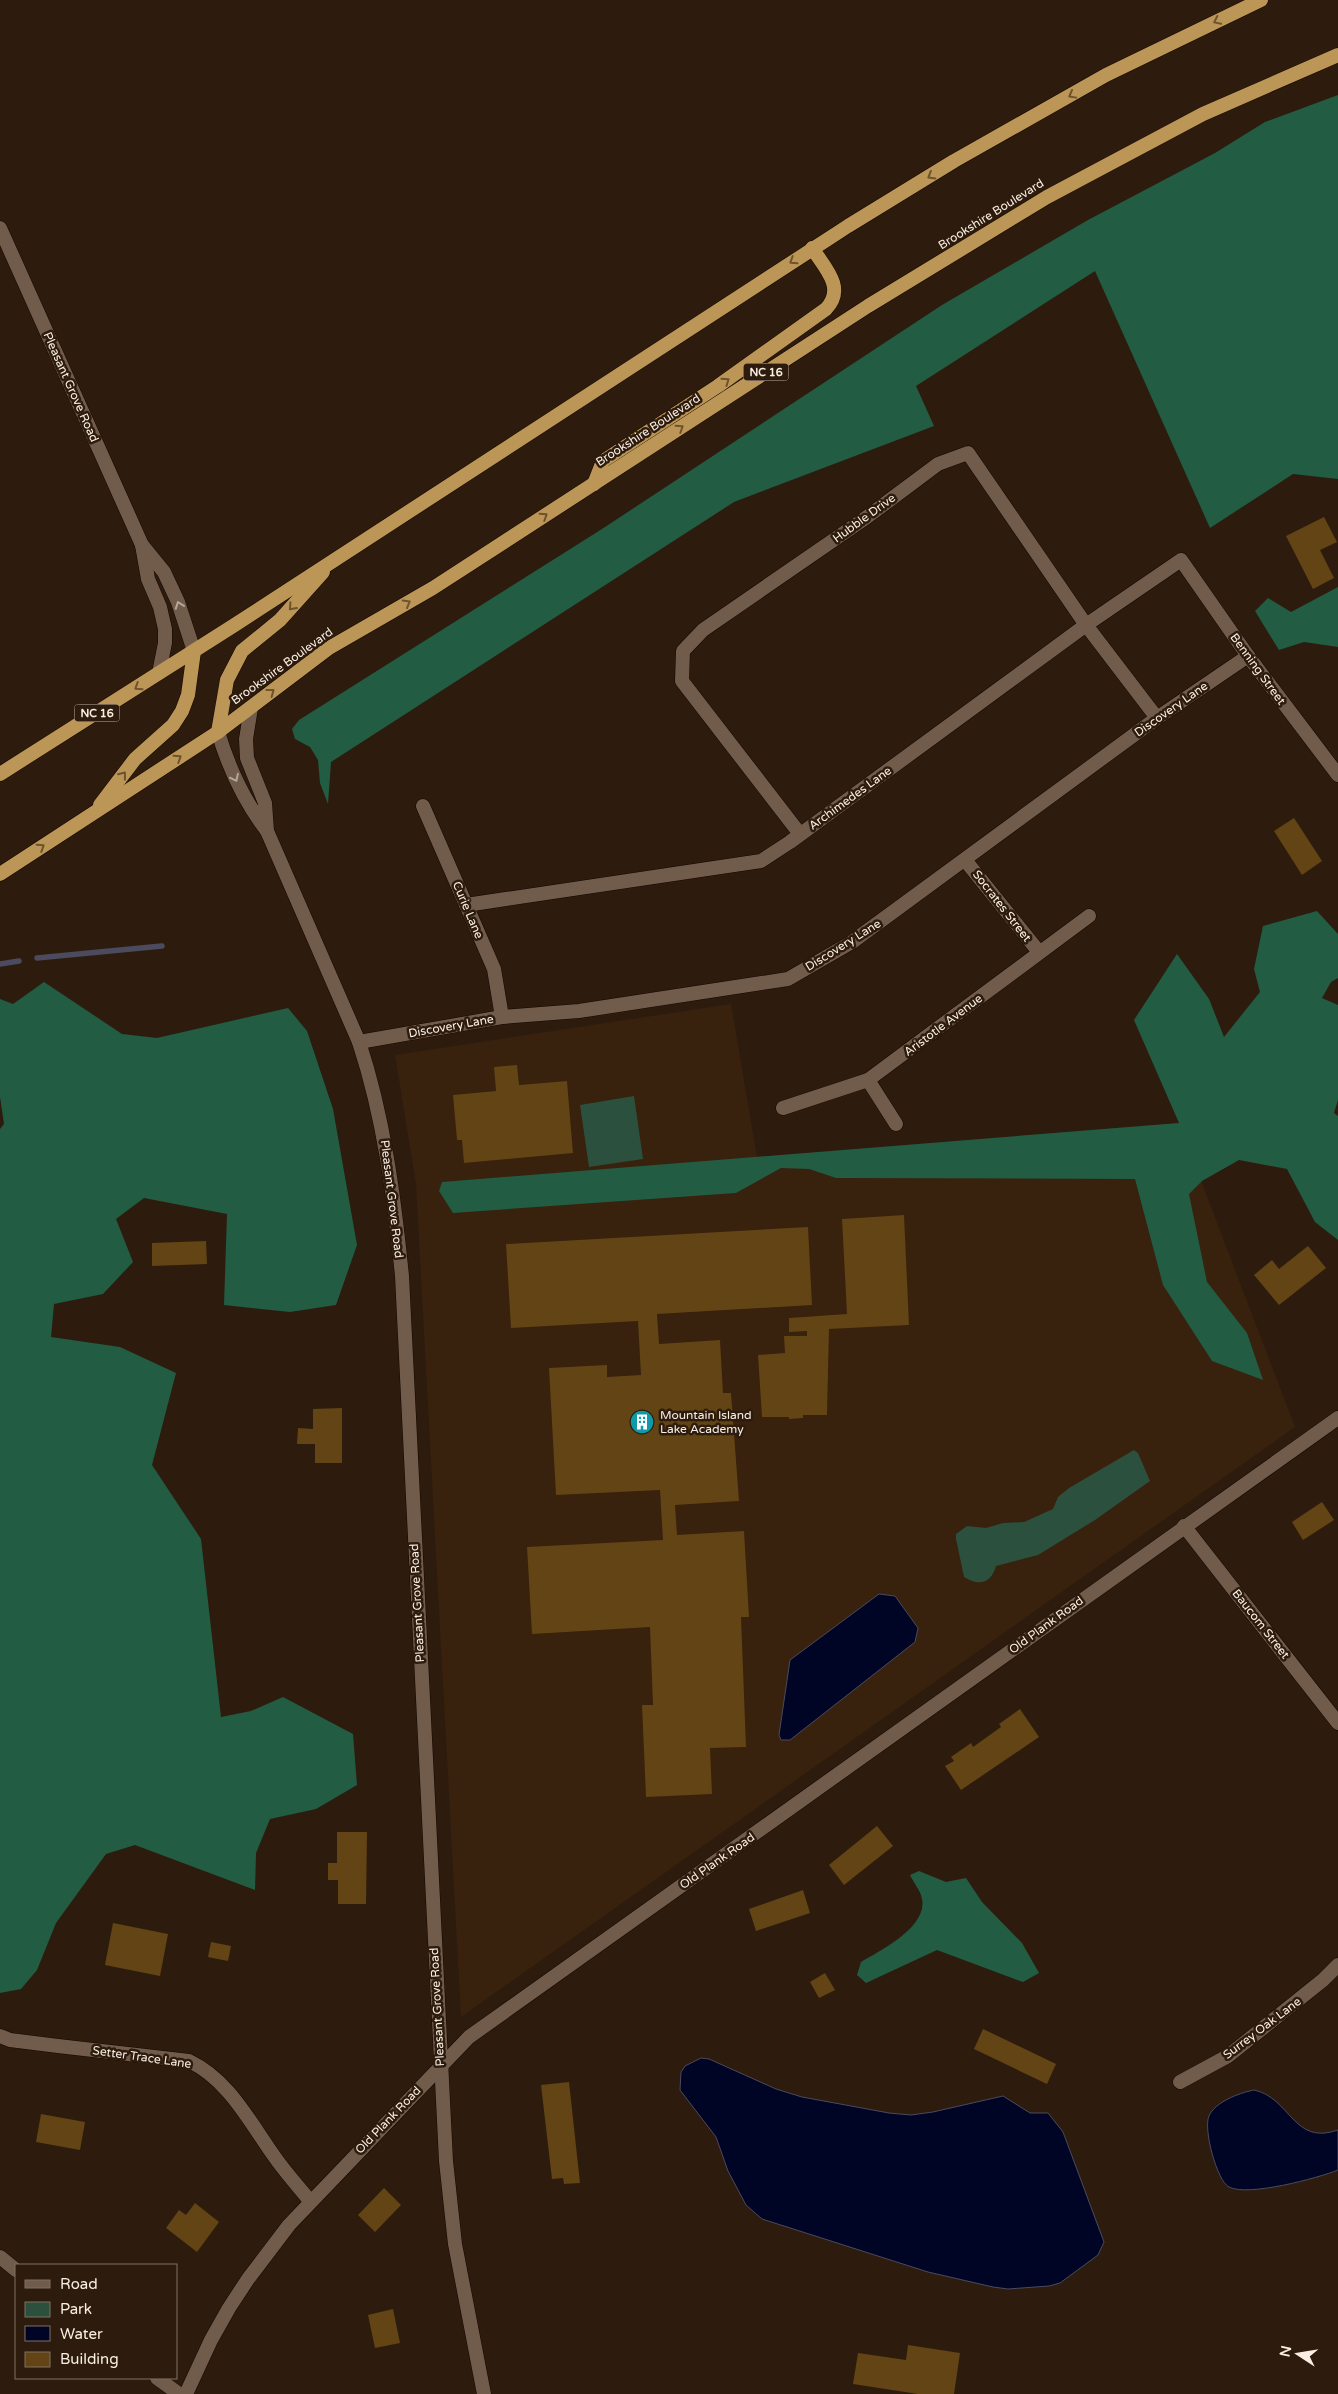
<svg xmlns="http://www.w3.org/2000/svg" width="1338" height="2394" font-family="'Varela Round',sans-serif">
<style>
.built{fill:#38210d}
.green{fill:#2c503e}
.forest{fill:#225c43}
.water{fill:#000425;stroke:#4b4a5e}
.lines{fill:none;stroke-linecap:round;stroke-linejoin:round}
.stream{stroke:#4b4a5e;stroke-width:5.5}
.building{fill:#624415}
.minor-casing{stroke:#150600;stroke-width:15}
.tertiary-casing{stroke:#150600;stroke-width:15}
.trunk-casing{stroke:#150600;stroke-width:15}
.minor{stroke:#715c4c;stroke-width:14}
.tertiary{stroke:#715c4c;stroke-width:14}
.trunk{stroke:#bc9656;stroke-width:14}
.oneway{stroke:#6d532e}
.oneway2{stroke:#b6a598}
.labels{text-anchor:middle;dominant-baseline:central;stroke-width:5;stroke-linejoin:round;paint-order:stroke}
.shield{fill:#2d1c0d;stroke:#bcafa4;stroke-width:1}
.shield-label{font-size:11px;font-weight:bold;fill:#faeee4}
.street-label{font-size:12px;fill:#faeee4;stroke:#2d1c0d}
.poi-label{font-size:12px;fill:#faeee4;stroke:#2d1c0d;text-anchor:start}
</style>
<rect width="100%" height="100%" fill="#2d1c0d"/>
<polygon class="built" points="731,1004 757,1157 1179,1123 1295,1427 461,2017 416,1184 395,1055"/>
<g class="green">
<polygon points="634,1096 643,1159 589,1167 580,1105"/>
<path d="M 1134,1450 L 1138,1453 L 1150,1481 L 1095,1520 L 1038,1555 L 996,1566 C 991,1584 979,1586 964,1577 L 956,1539 L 956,1534 L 967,1526 L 986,1528 L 1003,1523 L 1024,1522 L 1053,1509 L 1058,1497 L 1069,1488 Z"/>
</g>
<g class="forest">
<polygon points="1338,95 1338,479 1293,474 1210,528 1095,271 916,386 934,426 734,502 331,762 328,804 320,783 318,760 310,747 295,739 292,729 299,720 602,529 942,305 1088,220 1215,153 1265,122"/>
<polygon points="1338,587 1338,647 1304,642 1279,650 1255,611 1268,598 1291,612"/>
<polygon points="1317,911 1338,934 1338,978 1331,982 1322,998 1338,1005 1338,1100 1334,1113 1338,1116 1338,1240 1315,1222 1287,1169 1239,1160 1202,1181 1189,1194 1207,1282 1247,1333 1263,1380 1212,1361 1163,1285 1135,1179 836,1178 809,1169 781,1168 736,1193 453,1213 439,1191 442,1182 1179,1123 1134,1020 1177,954 1209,999 1224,1037 1260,992 1254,969 1263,926"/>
<polygon points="44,982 122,1034 157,1038 288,1008 307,1031 333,1109 357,1245 336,1305 290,1312 224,1305 227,1214 144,1198 116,1219 133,1262 103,1294 54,1304 51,1337 120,1347 176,1373 152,1465 201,1539 221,1717 251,1711 283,1697 353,1734 357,1785 316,1809 270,1819 256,1853 255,1890 135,1845 106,1854 56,1923 37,1970 21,1989 0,1993 0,1129 4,1124 0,1097 0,999 13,1004"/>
<path d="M 919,1871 L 946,1882 L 966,1878 L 982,1902 L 1022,1943 L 1039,1973 L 1023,1982 L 937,1950 L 866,1983 L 857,1975 L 861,1962 C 880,1951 928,1927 922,1899 C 921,1891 913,1882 910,1875 Z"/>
</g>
<g class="water">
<polygon points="879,1594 895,1596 918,1628 915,1642 790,1740 781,1740 779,1735 790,1660"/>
<polygon points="701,2058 709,2059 776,2089 802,2097 889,2113 911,2115 933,2112 1003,2096 1030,2113 1048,2113 1063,2132 1104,2242 1098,2255 1060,2283 1049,2286 1008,2289 993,2287 928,2272 762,2219 746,2205 728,2171 716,2137 680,2090 681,2072 685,2066"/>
<path d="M 1254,2090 C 1291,2098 1293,2146 1338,2130 L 1338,2170 C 1318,2178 1248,2197 1229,2187 C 1217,2181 1203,2129 1209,2116 C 1215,2102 1239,2093 1254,2090 Z"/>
</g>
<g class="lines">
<g class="stream">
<polyline points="37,958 162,946"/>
<polyline points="0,964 19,961"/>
</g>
</g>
<g class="building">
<polygon points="1324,517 1337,542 1320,550 1334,578 1313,589 1286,536"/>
<polygon points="1294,818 1322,861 1302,875 1274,831"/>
<polygon points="517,1065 519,1085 567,1081 573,1153 464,1163 462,1140 457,1140 453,1095 496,1091 494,1067"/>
<polygon points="904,1215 909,1325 829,1329 827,1415 803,1415 803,1418 789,1419 789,1417 762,1417 758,1355 785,1353 784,1336 807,1336 807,1331 789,1332 789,1318 847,1314 842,1219"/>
<polygon points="808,1227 812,1305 657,1314 659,1344 720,1340 723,1393 731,1393 739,1501 675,1505 677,1535 744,1531 749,1617 741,1617 746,1747 710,1748 712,1794 646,1797 642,1705 653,1705 650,1627 532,1634 527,1547 663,1540 660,1490 556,1495 549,1368 607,1365 607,1377 641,1375 638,1321 511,1328 506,1244"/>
<polygon points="206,1241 207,1264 152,1266 152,1243"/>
<polygon points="1308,1246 1326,1268 1279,1305 1254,1275 1272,1260 1279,1269"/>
<polygon points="342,1408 342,1463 315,1463 315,1444 297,1444 298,1428 313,1429 313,1409"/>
<polygon points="1322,1502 1334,1520 1303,1540 1292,1522"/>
<polygon points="1020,1709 1039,1737 961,1790 945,1766 954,1761 951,1757 971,1743 973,1747 1001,1727 999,1724"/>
<polygon points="877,1826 893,1846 844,1885 829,1865"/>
<polygon points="337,1832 367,1832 366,1904 338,1904 338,1880 328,1880 328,1863 337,1863"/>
<polygon points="803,1890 810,1913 756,1931 749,1909"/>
<polygon points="113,1923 168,1934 160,1976 105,1965"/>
<polygon points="211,1942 231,1946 228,1961 208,1957"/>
<polygon points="825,1973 835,1990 819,1998 810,1982"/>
<polygon points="983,2029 1056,2064 1047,2084 974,2049"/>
<polygon points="569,2082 580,2183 564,2184 563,2178 552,2179 541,2085"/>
<polygon points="41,2114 85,2122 80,2150 36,2142"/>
<polygon points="384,2188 401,2205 375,2232 358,2215"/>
<polygon points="195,2203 219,2222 197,2252 166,2228 179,2210 186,2215"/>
<polygon points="393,2309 400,2343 375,2348 368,2315"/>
<polygon points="908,2345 960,2353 954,2394 918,2394 853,2384 858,2353 906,2360"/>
</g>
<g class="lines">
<g class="minor-casing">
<g id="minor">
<polyline points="423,806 494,969 502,1017"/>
<polyline points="800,834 682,681 683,651 703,630 867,517 938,464 968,453 1086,625 1157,718"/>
<polyline points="965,860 1039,952"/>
<polyline points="466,905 761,861 790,842 1086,625 1181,560 1248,656 1338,775"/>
<polyline points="359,1042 502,1017 579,1011 788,979 852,942 1157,718 1248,656"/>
<polyline points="868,1080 896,1124"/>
<polyline points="783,1108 868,1080 1089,916"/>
<polyline points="1184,1526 1338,1723"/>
<path d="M 0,2036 L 10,2040 L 58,2046 L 189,2061 C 229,2080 249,2121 274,2156 C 285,2172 298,2186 310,2201"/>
<polyline points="1180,2082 1228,2056 1323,1980 1338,1965"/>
<polyline points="0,2257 16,2270"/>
<polyline points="157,2378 179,2394"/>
</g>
</g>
<g class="tertiary-casing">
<g id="tertiary">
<polyline points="0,228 142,545"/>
<polyline points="159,673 165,643 165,629 160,607 148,579 142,545 164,572 178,602 194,651"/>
<path d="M 218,732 C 229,769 244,801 267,831 L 265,803 L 247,758 L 246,739 L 251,708"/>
<path d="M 267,831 L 359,1042 C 384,1118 394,1196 402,1276 L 446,2161 L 455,2244 L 484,2394"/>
<polyline points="186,2394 211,2340 229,2308 248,2279 289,2225 469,2037 1338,1418"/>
</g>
</g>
<g class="trunk-casing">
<g id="trunk">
<path d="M 594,484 L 603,461 L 718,386 L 826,309 C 846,288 825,268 812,248"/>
<polyline points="218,732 227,680 242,651 280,620 323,572"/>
<polyline points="0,774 233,626 848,226 954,161 1106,75 1261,0"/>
<polyline points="100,805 135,759 173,725 182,711 188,695 194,651"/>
<polyline points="0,874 218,732 329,648 433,588 868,306 1047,197 1203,114 1338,55"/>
</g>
</g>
<use href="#minor" class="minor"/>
<use href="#tertiary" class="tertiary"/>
<use href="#trunk" class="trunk"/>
</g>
<defs><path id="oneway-chevron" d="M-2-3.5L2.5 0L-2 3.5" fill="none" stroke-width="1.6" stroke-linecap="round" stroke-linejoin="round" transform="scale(1.25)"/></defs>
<g class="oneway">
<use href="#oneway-chevron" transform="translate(1217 21) rotate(154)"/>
<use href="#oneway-chevron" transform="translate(1072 95) rotate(151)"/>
<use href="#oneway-chevron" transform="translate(931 176) rotate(149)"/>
<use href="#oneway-chevron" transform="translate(793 261) rotate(147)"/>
<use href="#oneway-chevron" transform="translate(726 381) rotate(-35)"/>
<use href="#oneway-chevron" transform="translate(680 428) rotate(-33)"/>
<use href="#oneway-chevron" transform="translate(544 516) rotate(-33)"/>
<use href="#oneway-chevron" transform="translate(407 603) rotate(-30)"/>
<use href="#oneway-chevron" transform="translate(292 607) rotate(132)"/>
<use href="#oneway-chevron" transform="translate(138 687) rotate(147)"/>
<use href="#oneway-chevron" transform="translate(271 692) rotate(-37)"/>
<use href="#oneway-chevron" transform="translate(178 758) rotate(-33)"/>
<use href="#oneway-chevron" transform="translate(123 775) rotate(-52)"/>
<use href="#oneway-chevron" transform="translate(41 847) rotate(-33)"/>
</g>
<g class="oneway2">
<use href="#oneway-chevron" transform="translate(179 605) rotate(-110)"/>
<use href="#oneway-chevron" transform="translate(235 778) rotate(64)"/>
</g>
<defs>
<g id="building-disc" transform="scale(1.25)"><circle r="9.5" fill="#0f9aa8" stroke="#2d1c0d"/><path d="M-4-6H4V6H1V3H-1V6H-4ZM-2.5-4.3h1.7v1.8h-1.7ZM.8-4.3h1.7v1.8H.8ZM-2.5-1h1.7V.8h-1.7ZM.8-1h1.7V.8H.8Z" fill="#fff"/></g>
</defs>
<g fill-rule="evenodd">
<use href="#building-disc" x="642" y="1422"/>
</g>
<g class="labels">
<g class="shield">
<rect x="743.5" y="363.5" width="45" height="17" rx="4"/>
<rect x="74.5" y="704.5" width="45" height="17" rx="4"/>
</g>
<g class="shield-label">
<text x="766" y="372">NC 16</text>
<text x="97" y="713">NC 16</text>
</g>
<g class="street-label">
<text transform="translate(991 214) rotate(-32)">Brookshire Boulevard</text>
<text transform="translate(71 387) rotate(66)">Pleasant Grove Road</text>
<text transform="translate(648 430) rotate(-33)">Brookshire Boulevard</text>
<text transform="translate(864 518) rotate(-36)">Hubble Drive</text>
<text transform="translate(282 666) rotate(-36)">Brookshire Boulevard</text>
<text transform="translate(1258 669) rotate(54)">Benning Street</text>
<text transform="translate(1171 709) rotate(-35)">Discovery Lane</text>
<text transform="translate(850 798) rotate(-36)">Archimedes Lane</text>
<text transform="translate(1002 906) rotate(52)">Socrates Street</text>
<text transform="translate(468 910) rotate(67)">Curie Lane</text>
<text transform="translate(843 945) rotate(-32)">Discovery Lane</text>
<text transform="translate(943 1025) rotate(-37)">Aristotle Avenue</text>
<text transform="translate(451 1026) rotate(-10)">Discovery Lane</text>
<text transform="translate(392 1199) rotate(83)">Pleasant Grove Road</text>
<text transform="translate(417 1603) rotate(-93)">Pleasant Grove Road</text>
<text transform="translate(1261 1624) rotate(52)">Baucom Street</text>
<text transform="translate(1046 1625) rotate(-36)">Old Plank Road</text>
<text transform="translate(717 1861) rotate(-35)">Old Plank Road</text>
<text transform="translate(437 2007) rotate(-93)">Pleasant Grove Road</text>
<text transform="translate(1262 2028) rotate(-37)">Surrey Oak Lane</text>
<text transform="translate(142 2057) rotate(8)">Setter Trace Lane</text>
<text transform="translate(388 2120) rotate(-46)">Old Plank Road</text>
</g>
<g class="poi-label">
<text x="660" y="1415">Mountain Island<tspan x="660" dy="14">Lake Academy</tspan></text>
</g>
</g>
<rect x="15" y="2264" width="162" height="115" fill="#2d1c0d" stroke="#7f7063"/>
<rect x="25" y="2280" width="25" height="8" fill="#715c4c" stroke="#7f7063"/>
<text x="60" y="2289" font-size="15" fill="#faeee4">Road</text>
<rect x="25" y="2302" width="25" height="15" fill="#2c503e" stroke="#7f7063"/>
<text x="60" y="2314" font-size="15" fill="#faeee4">Park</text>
<rect x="25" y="2326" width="25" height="15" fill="#000425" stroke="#7f7063"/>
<text x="60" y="2339" font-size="15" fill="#faeee4">Water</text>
<rect x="25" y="2352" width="25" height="15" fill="#624415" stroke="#7f7063"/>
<text x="60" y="2364" font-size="15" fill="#faeee4">Building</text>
<g transform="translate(1298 2354) rotate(282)" stroke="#2d1c0d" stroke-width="4" paint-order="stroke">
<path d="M0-4L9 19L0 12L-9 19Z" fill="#faeee4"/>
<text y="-8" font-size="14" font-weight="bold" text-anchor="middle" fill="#faeee4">N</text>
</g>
</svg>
